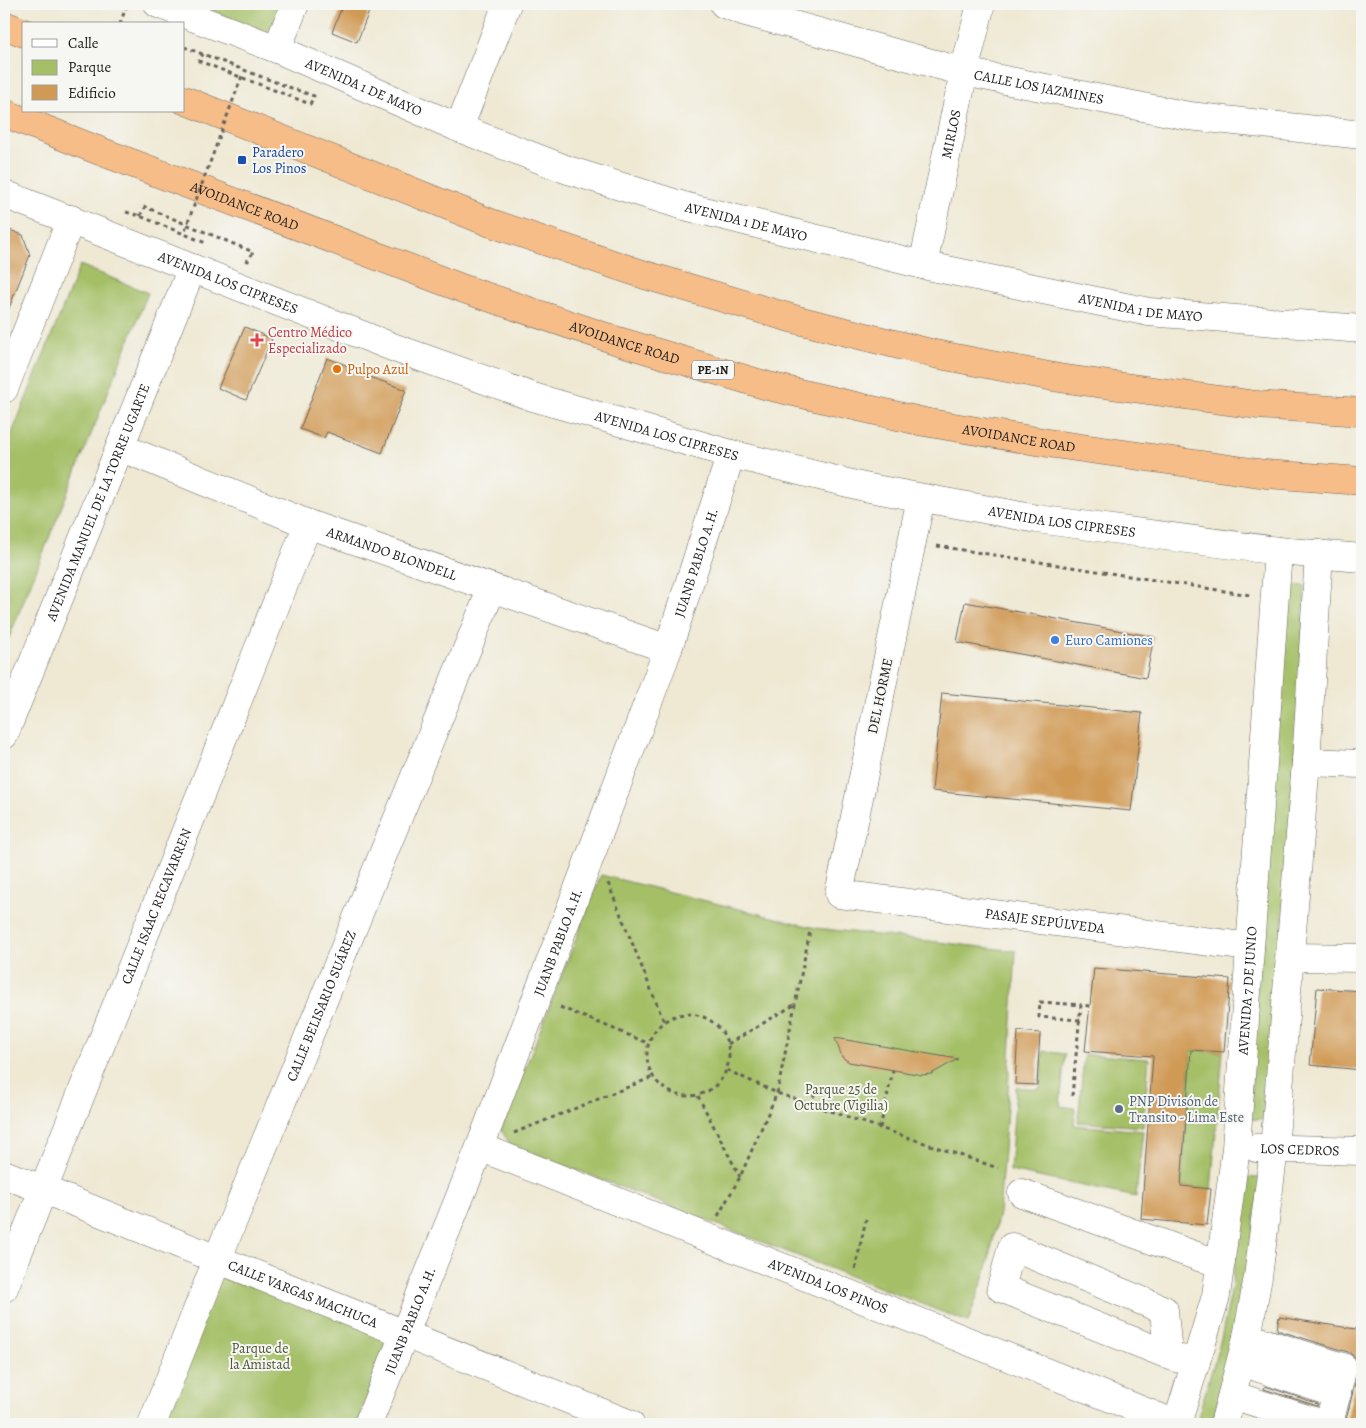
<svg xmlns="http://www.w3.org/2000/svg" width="1366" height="1428" font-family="Alegreya,serif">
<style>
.green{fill:#a4bf66;stroke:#606e41}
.building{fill:#d09a54}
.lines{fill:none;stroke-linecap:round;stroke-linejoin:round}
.minor-casing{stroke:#66645c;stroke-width:29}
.highway-casing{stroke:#66645c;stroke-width:29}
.path{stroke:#66645c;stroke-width:3;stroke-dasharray:4 4;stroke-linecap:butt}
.minor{stroke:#fff;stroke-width:28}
.highway{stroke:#f7bd88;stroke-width:28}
.path-bridge{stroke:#66645c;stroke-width:3;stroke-dasharray:4 4;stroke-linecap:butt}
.transit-dot{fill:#1a4fb4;stroke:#f6f6f2;stroke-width:2}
.health-dot{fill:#e0444e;stroke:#f6f6f2;stroke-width:2}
.food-dot{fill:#e8710a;stroke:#f6f6f2;stroke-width:2}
.shop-dot{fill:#3f7fe0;stroke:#f6f6f2;stroke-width:2}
.service-dot{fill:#5c6f8a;stroke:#f6f6f2;stroke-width:2}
.labels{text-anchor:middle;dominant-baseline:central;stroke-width:4;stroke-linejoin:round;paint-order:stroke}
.shield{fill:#f6f6f2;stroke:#5d5d5c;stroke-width:1}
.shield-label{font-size:12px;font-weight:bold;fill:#1c1c1c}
.street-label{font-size:14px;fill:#1c1c1c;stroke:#f6f6f2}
.transit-label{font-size:14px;fill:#164399;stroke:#f6f6f2;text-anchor:start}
.health-label{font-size:14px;fill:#be3a42;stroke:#f6f6f2;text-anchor:start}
.food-label{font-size:14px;fill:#c56008;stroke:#f6f6f2;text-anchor:start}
.shop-label{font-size:14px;fill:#366cbe;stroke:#f6f6f2;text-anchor:start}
.park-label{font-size:14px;fill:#4c5536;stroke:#f6f6f2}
.service-label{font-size:14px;fill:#4e5e75;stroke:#f6f6f2;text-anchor:start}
</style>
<rect width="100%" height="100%" fill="#f6f6f2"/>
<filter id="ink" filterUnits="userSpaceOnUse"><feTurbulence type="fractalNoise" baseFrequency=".02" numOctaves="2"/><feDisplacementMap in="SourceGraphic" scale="10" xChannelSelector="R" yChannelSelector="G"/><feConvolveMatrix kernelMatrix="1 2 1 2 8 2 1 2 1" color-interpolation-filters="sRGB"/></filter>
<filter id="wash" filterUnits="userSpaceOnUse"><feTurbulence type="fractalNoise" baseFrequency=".0096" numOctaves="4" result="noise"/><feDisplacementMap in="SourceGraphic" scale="20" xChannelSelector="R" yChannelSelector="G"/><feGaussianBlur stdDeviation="1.12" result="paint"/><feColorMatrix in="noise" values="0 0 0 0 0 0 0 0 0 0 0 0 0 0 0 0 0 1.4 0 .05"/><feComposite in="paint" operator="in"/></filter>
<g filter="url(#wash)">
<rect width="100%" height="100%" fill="#efe9d4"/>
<g class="green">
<polygon points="196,4 286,4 273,36"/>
<polygon points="80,265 148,293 4,650 4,453"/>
<polygon points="1283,585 1305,586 1295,765 1267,1120 1249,1119"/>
<polygon points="601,875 816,928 1016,951 1007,1110 999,1213 986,1272 968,1322 510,1144 501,1130"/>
<polygon points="1191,1050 1223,1052 1211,1189 1181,1186"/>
<polygon points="1043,1051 1065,1054 1060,1106 1075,1108 1074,1125 1143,1131 1136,1197 1010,1171 1016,1087 1040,1089"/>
<polygon points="1084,1054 1149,1059 1143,1127 1078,1122"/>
<polygon points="1244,1177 1260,1178 1246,1288 1212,1424 1196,1424 1221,1339 1232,1287"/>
<polygon points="220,1267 389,1335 358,1424 161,1424"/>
</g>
<g id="blocks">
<g class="building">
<polygon points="343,4 372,4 357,42 332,32"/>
<polygon points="4,228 23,235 30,255 5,318 4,318"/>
<polygon points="245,327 272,339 246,400 218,388"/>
<polygon points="327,358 351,367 350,370 406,390 382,453 327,432 324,438 300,429"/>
<polygon points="965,602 1154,637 1146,678 957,642"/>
<polygon points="942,693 1142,713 1131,811 932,791"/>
<polygon points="1094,968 1230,979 1224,1052 1191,1050 1181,1186 1211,1189 1207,1225 1141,1219 1153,1056 1085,1051"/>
<polygon points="1317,988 1362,991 1362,1070 1310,1065"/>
<polygon points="1018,1031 1040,1033 1037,1085 1015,1084"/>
<polygon points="835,1038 958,1059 931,1074 922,1075 849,1062 842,1057"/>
<polygon points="1279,1317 1362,1330 1362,1424 1345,1424 1358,1371 1358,1363 1355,1357 1348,1352 1277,1330"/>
<polygon points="1265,1386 1318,1404 1317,1406 1264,1389"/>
</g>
</g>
</g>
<g filter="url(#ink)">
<use href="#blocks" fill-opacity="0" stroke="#66645c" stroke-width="1"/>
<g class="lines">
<g class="minor-casing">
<g id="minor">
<path id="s1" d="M 158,4 L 277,49 L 459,128 L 568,170 L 684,206 L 923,265 L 1149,312 L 1362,329"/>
<path id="s2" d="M 724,4 L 746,12 L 964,72 L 1189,116 L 1362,135"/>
<polyline points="277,49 295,4"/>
<polyline points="459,128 507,4"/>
<path id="s3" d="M 4,194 L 395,348 L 533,397 L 731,454 L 864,487 L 1037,519 L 1278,551 L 1362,558"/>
<path id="s4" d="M 923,265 L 964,72 L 981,4"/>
<polyline points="4,389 71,219"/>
<path id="s5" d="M 120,447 L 308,524 L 668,649"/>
<path id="s6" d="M 921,498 L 839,894 L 1250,947"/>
<path id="s7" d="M 4,735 L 192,268"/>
<polyline points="1306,762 1362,764"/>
<polyline points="1289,957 1362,958"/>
<path id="s8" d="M 480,1147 L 1176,1424"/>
<path id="s9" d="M 1256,1148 L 1362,1151"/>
<path id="s10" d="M 4,1174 L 630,1424"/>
<polyline points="1022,1193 1202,1258 1221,1262"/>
<path id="s11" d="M 4,1288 L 308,524"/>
<polyline points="1247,1337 1343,1367 1329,1424"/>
<polyline points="1168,1355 1164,1310 1012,1247 1001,1288 1176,1358 1196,1362"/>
<polyline points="1241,1362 1337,1394"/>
<polyline points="1232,1395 1323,1424"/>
<path id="s12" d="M 152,1424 L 217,1260 L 492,588"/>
<path id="s13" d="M 368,1424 L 480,1147 L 584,873 L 668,649 L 731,454"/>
<path id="s14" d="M 1177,1424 L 1216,1296 L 1236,1148 L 1278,551"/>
<polyline points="1224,1424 1247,1337 1258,1277 1274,1149 1306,762 1319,554"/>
</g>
</g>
<g class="highway-casing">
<g id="highway">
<polyline points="4,25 24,33"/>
<polyline points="184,100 491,223 645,275 794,319 935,354 1059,378 1257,405 1362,412"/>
<path id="s15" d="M 4,113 L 92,148 L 464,289 L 618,341 L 768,386 L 924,422 L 1054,444 L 1266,474 L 1362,481"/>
</g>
</g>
<g class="path">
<polyline points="120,24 127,4"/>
<path d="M 184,47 C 227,63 270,81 314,96 L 310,104 L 199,61 L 203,54"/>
<polyline points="126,212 140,216 206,243"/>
<polyline points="140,216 145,207 253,252 248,261 246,260"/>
<polyline points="937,546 1250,595"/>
<polyline points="608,883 664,1022"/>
<polyline points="560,1007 648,1043"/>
<circle cx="688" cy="1055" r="41"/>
<polyline points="1080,1020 1039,1017 1040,1002 1081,1005"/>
<polyline points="728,1044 794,1005"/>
<polyline points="727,1070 777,1093 998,1168"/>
<polyline points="698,1096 740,1177"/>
<polyline points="1072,1096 1081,1005 1090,1006"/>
<polyline points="811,1105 815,1092"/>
<polyline points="880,1128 893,1070"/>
<polyline points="514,1133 653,1077"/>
<polyline points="718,1216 740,1177 777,1093 810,931"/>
<polyline points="855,1269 866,1219"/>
</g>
<use href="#minor" class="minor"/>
<use href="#highway" class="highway"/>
<polyline class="path-bridge" points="185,230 243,73"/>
</g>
</g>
<rect class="transit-dot" x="237" y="155" width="10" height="10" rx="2.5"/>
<path class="health-dot" d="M254.5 332.5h5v5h5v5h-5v5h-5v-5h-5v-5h5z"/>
<circle class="food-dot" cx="337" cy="369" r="5"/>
<circle class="shop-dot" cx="1055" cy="640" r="5"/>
<circle class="service-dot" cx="1119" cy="1109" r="5"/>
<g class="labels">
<rect class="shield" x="692" y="360.5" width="42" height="19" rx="4"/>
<g class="shield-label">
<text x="713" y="370">PE-1N</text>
</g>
<g class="street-label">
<text stroke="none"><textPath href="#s1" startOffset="222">AVENIDA 1 DE MAYO</textPath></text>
<text stroke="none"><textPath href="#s2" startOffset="326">CALLE LOS JAZMINES</textPath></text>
<text stroke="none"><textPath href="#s4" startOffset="134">MIRLOS</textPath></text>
<text stroke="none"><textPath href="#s15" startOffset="258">AVOIDANCE ROAD</textPath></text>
<text stroke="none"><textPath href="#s1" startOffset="628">AVENIDA 1 DE MAYO</textPath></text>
<text stroke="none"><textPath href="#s3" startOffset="241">AVENIDA LOS CIPRESES</textPath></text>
<text stroke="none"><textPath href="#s1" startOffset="1032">AVENIDA 1 DE MAYO</textPath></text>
<text stroke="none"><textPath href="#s15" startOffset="662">AVOIDANCE ROAD</textPath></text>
<text stroke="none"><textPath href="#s3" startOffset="706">AVENIDA LOS CIPRESES</textPath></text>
<text stroke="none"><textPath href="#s15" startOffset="1068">AVOIDANCE ROAD</textPath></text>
<text stroke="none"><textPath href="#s7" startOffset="251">AVENIDA MANUEL DE LA TORRE UGARTE</textPath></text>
<text stroke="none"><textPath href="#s3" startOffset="1111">AVENIDA LOS CIPRESES</textPath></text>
<text stroke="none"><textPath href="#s5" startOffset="292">ARMANDO BLONDELL</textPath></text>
<text stroke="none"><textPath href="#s13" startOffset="922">JUANB PABLO A.H.</textPath></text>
<text transform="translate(880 696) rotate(-78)">DEL HORME</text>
<text stroke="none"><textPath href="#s11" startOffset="411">CALLE ISAAC RECAVARREN</textPath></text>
<text stroke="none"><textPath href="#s6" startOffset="612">PASAJE SEPÚLVEDA</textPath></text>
<text stroke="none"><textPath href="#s13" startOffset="518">JUANB PABLO A.H.</textPath></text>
<text stroke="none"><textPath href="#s14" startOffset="441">AVENIDA 7 DE JUNIO</textPath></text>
<text stroke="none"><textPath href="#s12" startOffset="451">CALLE BELISARIO SUÁREZ</textPath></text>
<text stroke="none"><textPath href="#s9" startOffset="44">LOS CEDROS</textPath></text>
<text stroke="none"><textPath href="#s8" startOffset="375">AVENIDA LOS PINOS</textPath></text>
<text stroke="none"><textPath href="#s10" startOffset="322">CALLE VARGAS MACHUCA</textPath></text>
<text stroke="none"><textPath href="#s13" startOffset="112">JUANB PABLO A.H.</textPath></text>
</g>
<g class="transit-label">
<text x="252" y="152">Paradero<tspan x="252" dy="16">Los Pinos</tspan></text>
</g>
<g class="health-label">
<text x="268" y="332">Centro Médico<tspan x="268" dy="16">Especializado</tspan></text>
</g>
<g class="food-label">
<text x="347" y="369">Pulpo Azul</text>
</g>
<g class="shop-label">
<text x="1065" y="640">Euro Camiones</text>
</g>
<g class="park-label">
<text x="841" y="1089">Parque 25 de<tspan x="841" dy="16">Octubre (Vigilia)</tspan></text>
<text x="260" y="1348">Parque de<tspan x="260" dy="16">la Amistad</tspan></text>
</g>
<g class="service-label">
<text x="1129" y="1101">PNP Divisón de<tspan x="1129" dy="16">Transito - Lima Este</tspan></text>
</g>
</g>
<rect width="1366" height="1428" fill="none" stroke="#f6f6f2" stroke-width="20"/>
<rect x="22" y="22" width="162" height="90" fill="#f6f6f2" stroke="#9f9f9c"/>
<rect x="32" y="39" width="25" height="8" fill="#ffffff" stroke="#9f9f9c"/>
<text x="68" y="48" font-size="15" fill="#1c1c1c">Calle</text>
<rect x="32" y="60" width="25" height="15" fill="#a4bf66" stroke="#9f9f9c"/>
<text x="68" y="72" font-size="15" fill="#1c1c1c">Parque</text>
<rect x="32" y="85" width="25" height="15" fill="#d09a54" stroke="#9f9f9c"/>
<text x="68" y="98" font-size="15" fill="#1c1c1c">Edificio</text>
</svg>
